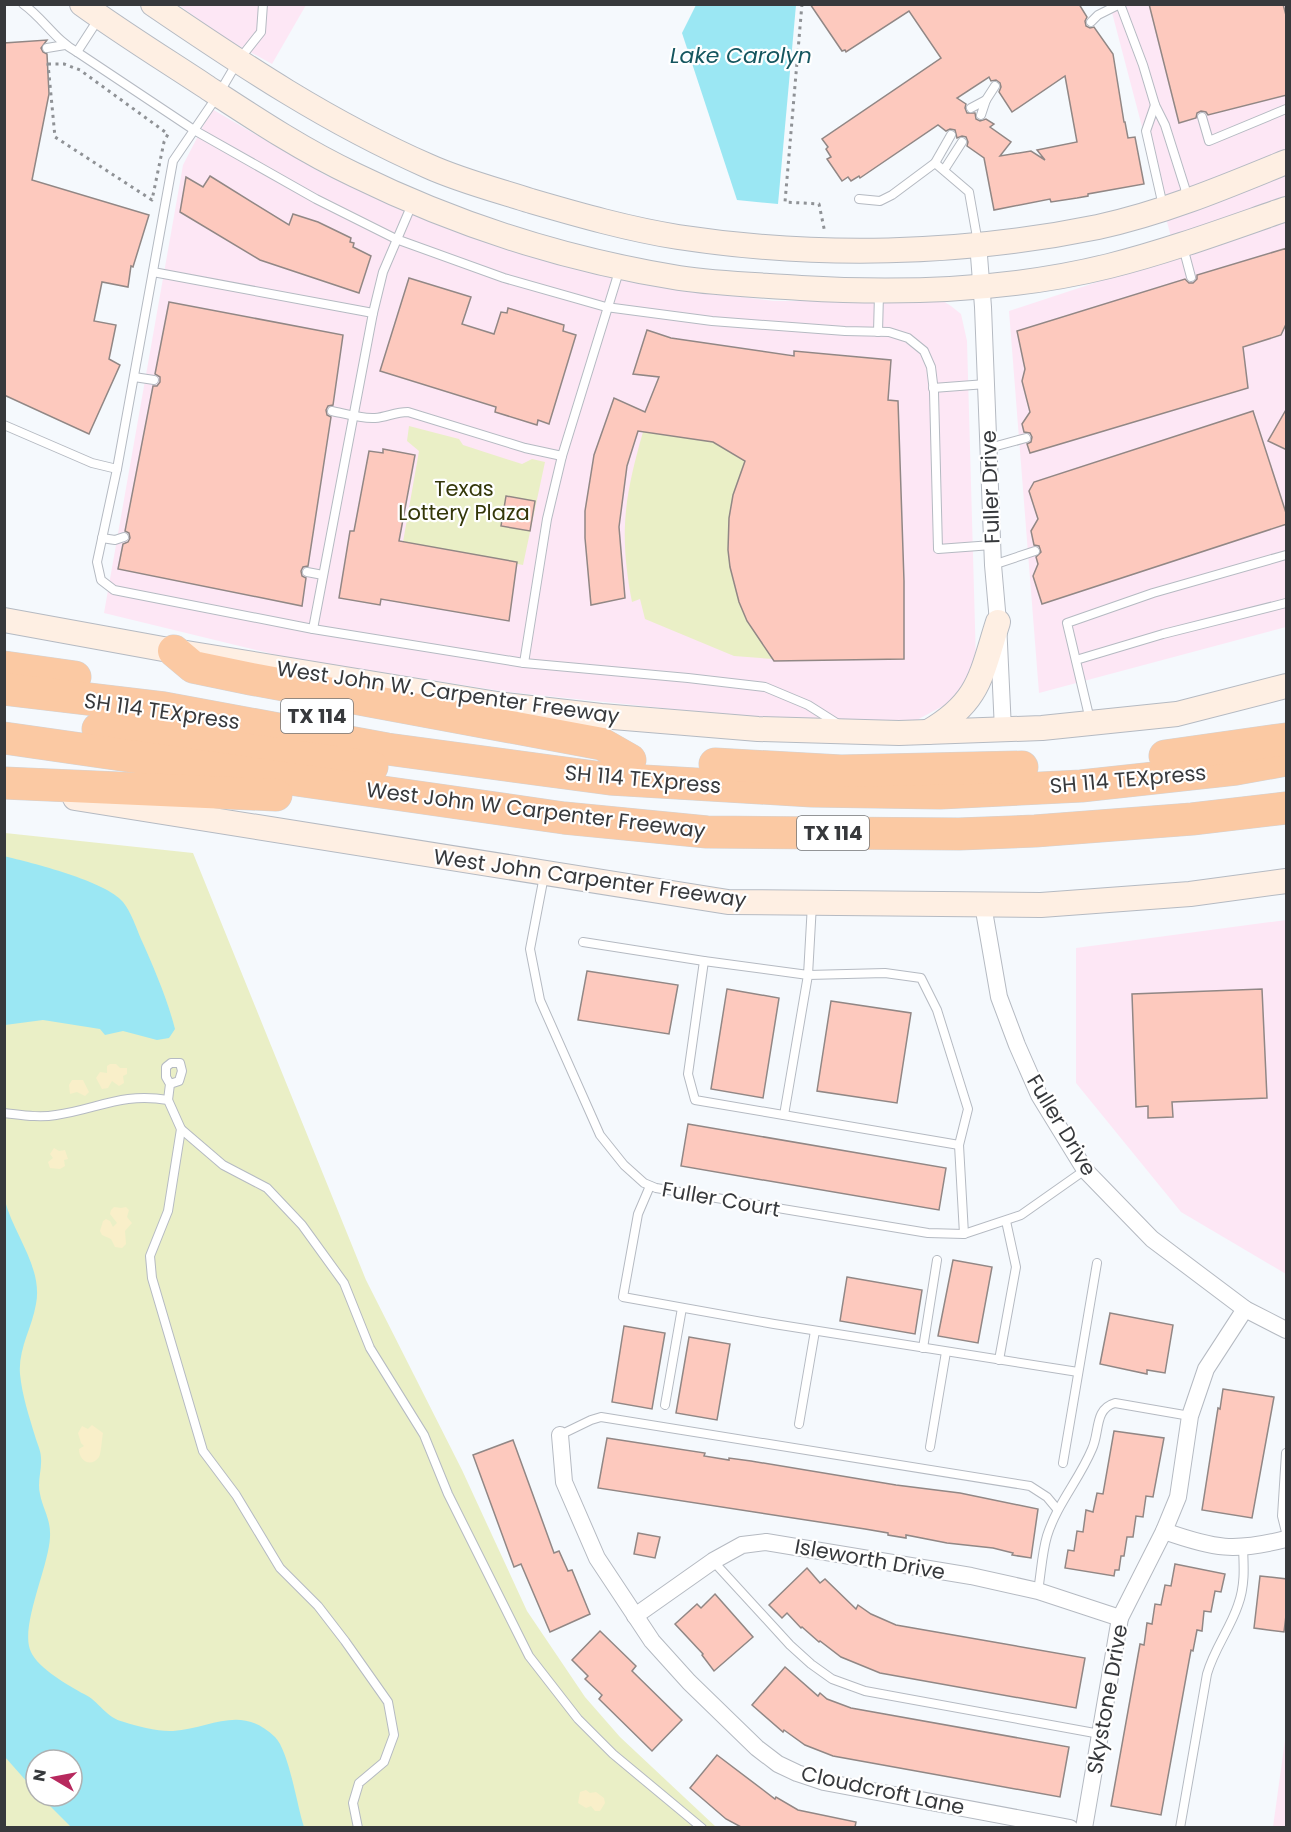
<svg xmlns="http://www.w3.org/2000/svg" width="1291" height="1832" font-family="Poppins,sans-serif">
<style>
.commercial{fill:#fde7f5}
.green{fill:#eaefc6;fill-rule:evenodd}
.sand{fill:#f9efc9}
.water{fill:#9be7f3}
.building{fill:#fdc9be;stroke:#918785;stroke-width:1.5;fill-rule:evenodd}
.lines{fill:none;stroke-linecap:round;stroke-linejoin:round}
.service-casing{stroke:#b5bac2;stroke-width:10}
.minor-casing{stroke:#b5bac2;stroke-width:18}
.secondary-casing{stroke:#b5bac2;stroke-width:26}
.motorway-casing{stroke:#d3d3d4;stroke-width:33}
.path{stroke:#8f9296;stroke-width:3;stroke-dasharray:3 4.5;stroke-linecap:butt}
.service{stroke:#fff;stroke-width:8}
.minor{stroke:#fff;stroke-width:16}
.secondary{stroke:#feefe3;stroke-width:24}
.motorway{stroke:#fbc9a3;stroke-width:32}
.labels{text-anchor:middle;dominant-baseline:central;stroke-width:4.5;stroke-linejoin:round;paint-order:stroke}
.shield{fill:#fff;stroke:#737476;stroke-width:1.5}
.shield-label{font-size:20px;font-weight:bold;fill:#37393c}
.street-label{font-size:21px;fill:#37393c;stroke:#fff}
.park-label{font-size:21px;fill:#343709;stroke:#fff}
.water-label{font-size:22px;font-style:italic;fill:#15565f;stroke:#fff}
</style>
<rect width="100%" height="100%" fill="#f5f9fd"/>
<g class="commercial">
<polygon points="179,5 306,5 272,64 221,36"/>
<polygon points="1110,5 1286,5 1286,627 1039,693 1009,311 1176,256"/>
<polygon points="212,109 325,175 430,222 476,239 592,273 645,284 774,301 943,301 951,306 961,314 967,341 976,662 960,697 913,722 750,717 507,692 285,657 104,613 183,165"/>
<polygon points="1286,920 1286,1274 1181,1212 1076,1083 1076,948"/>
<polygon points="1286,1733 1286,1827 1273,1827"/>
</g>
<g class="green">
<polygon points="409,426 459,439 463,445 522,464 532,459 545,462 523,565 403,542 419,451 407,441"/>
<path d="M 643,432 L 713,442 L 745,461 C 715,537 725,594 773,659 L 734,656 L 645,619 L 640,599 L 632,602 C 619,534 624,498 643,432 Z"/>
<path d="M 5,833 L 193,853 L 366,1280 L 462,1470 L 527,1611 L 585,1697 L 620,1737 L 716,1827 L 5,1827 ZM 36,1760 L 72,1760 L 72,1796 L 36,1796 Z"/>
</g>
<g class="sand">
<polygon points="110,1064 116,1064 120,1068 127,1068 127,1074 123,1076 124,1083 119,1086 112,1081 108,1088 102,1089 96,1078 100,1072 107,1073 107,1066"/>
<polygon points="72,1080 83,1080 89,1092 85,1096 77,1092 70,1094 69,1085"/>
<polygon points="54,1148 59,1151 65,1150 68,1159 64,1160 65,1166 60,1169 50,1168 48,1162 53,1158 50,1154"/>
<polygon points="114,1207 121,1208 126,1207 129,1210 127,1217 132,1223 125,1231 126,1244 122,1248 115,1247 111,1239 102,1235 100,1231 103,1221 106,1219 110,1221 113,1227 117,1223 110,1214 111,1210"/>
<path d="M 92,1425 L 103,1433 C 102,1438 101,1454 99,1457 C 91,1468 79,1461 79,1449 L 84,1446 L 81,1443 L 78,1433 L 82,1426 L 88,1429 Z"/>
<polygon points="586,1790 590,1793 596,1792 604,1798 605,1803 600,1811 595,1811 591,1806 586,1808 578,1803 580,1792"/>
</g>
<g class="water">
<polygon points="696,5 796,5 778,204 737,200 682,33"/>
<path d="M 4,856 C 32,863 106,881 123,902 C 131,912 136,927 141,939 C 154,968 167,998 175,1029 L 169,1038 L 157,1040 L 123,1031 L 105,1035 L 100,1029 L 43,1020 L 5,1025 Z"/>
<path d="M 5,1201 C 14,1235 43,1268 36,1304 C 32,1328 18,1349 20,1374 C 22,1395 29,1416 35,1436 C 37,1443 41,1451 41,1458 C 42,1470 37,1482 40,1494 C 43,1510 51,1519 50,1537 C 49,1566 19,1628 31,1652 C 38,1668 69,1686 84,1694 C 99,1701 106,1718 124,1722 C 136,1726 160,1732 173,1731 C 212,1728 241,1704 275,1737 C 289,1751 297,1806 304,1827 L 71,1827 L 40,1796 L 72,1796 L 72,1760 L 36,1760 L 36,1792 L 5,1757 Z"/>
</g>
<g class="building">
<path d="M 810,4 L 1079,4 L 1087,17 L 1085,21 L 1086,26 L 1090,28 L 1094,27 L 1113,54 L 1124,122 L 1125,122 L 1128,138 L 1135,137 L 1144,184 L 1088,194 L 1088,196 L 1077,198 L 1051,202 L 1050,199 L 994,210 L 984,158 L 967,146 L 968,142 L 966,137 L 962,136 L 957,138 L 955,130 L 950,129 L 946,131 L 938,125 L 860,178 L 859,176 L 851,181 L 848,177 L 842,181 L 827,159 L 831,157 L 826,149 L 828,147 L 822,139 L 941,58 L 909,11 L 846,52 L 845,50 L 842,51 ZM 1065,76 L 1077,142 L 1037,150 L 1045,160 L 1031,151 L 1000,156 L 1011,142 L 990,127 L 994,124 L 986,119 L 980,121 L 976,119 L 975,113 L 967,113 L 965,108 L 966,104 L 957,98 L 989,77 L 991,81 L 996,80 L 1000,83 L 1001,87 L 999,92 L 1012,112 Z"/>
<polygon points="1149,4 1283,4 1287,19 1287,95 1208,115 1206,112 1201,111 1197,113 1196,118 1179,123"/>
<polygon points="47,40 41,48 43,52 47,54 49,94 32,180 149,215 133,267 131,266 128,287 102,282 94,321 116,325 109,359 120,365 89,434 4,395 4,43"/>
<polygon points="210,176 289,225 293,214 318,222 351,238 350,242 354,243 353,247 371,256 359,293 260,260 180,212 186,177 203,187"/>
<polygon points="1287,248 1287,322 1281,335 1243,347 1248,388 1030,453 1027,444 1031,442 1032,437 1030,433 1024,432 1022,424 1030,412 1022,381 1025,369 1017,331 1185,279 1189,283 1193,283 1197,279 1197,275"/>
<polygon points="409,278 471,297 462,324 494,334 501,312 507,313 508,308 564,325 563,331 576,335 549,424 538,420 537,425 495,412 496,407 380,371"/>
<polygon points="169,302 343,335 333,405 328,406 326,410 327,415 331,417 308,566 303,567 301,571 302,576 306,578 302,606 118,569 123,544 128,542 130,538 129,533 125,531 153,386 157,386 160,382 160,377 155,374"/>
<polygon points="647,330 671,338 794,356 794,351 891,360 888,400 898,401 904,581 904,659 774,661 747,621 739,602 730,567 728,550 729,518 733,495 745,461 713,442 638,431 627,466 619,527 625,598 591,605 585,538 585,511 594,455 614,398 645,412 659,377 633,374"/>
<polygon points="1287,408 1287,450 1268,441"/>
<polygon points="1253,411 1287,516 1287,524 1042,604 1033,576 1038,564 1036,557 1041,552 1039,546 1034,545 1031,531 1038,519 1029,491 1034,482"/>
<polygon points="383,449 415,455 399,541 517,562 509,621 381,599 380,605 339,598 350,531 354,531 369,451 383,453"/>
<polygon points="506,496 535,501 530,531 501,526"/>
<polygon points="587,971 678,985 669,1034 578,1020"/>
<polygon points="727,989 779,998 763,1098 711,1089"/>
<polygon points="1262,989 1267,1098 1172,1102 1173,1117 1148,1118 1148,1106 1136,1107 1132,994"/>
<polygon points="831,1001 911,1013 897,1103 817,1091"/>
<polygon points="688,1124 946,1168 939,1210 681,1166"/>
<polygon points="953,1260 992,1267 978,1343 938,1336"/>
<polygon points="847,1277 922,1290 915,1334 840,1321"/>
<polygon points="1110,1313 1173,1325 1165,1373 1147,1370 1147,1374 1100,1364"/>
<polygon points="624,1326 665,1333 652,1409 612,1402"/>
<polygon points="689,1337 730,1344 717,1420 676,1413"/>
<polygon points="1223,1389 1274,1397 1252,1518 1202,1510 1218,1408 1220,1409"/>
<polygon points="1114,1431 1164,1438 1153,1497 1146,1496 1143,1517 1136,1516 1133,1537 1127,1537 1124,1556 1121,1556 1119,1570 1115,1570 1114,1576 1065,1568 1068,1550 1074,1551 1077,1531 1083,1532 1086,1510 1093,1512 1097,1493 1103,1494"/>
<polygon points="607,1438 705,1453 704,1456 729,1460 729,1458 751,1461 896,1485 960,1493 1038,1509 1031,1558 1012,1555 1013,1553 993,1548 947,1543 906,1535 906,1538 888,1535 888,1533 865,1529 598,1488"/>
<polygon points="513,1440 554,1553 559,1551 568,1571 572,1570 590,1614 550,1632 521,1564 514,1567 473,1455"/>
<polygon points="638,1533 660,1537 655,1558 634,1554"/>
<polygon points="1175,1564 1225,1574 1221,1592 1215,1591 1211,1612 1204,1611 1202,1631 1197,1630 1193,1651 1191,1650 1161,1815 1111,1806 1140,1644 1144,1645 1147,1623 1152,1624 1155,1604 1161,1605 1165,1585 1171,1586"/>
<polygon points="807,1568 820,1583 825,1579 856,1609 858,1605 871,1614 896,1625 1085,1658 1076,1708 880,1673 841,1657 820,1641 819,1642 802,1627 801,1628 787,1613 782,1618 769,1605"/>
<polygon points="1260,1576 1287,1579 1287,1607 1284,1632 1254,1628"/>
<polygon points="715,1594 753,1637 714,1671 702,1655 703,1654 675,1624 697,1604 701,1608"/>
<polygon points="600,1631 636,1666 632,1671 682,1720 652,1751 599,1699 602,1695 585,1679 588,1676 572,1660"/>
<polygon points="785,1667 818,1696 820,1693 827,1699 851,1708 1069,1747 1060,1797 833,1756 805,1745 784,1730 783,1732 752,1705"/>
<polygon points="717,1755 775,1799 776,1797 798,1810 856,1822 855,1827 741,1827 726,1819 690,1788"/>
</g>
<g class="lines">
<g class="service-casing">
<g id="service">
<path d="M 23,4 C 43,18 56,41 77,52"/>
<polyline points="263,4 261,32 238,61 218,95 173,161 117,469 97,562 101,580 114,590 313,629 524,663 688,678 765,687 808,705 838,724"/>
<polyline points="99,18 77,52 194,130 316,199 396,239 504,278 606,307 712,321 845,331 889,332 908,338 924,351 931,367 934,392 938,549 992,545"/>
<polyline points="1091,22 1098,15 1120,4 1143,65 1155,105 1165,125 1185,188 1186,198"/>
<polyline points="47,48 65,45"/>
<polyline points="986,100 995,86"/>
<polyline points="1155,105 1146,131 1163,206"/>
<polyline points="971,108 986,100 981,115"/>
<polyline points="1202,117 1209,141 1286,109"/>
<polyline points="935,163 951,135"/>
<polyline points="944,170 962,142"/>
<polyline points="859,199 880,201 892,195 935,163 969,192 978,243"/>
<polyline points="1183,247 1191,277"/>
<polyline points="153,272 373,313"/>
<polyline points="878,332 879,294"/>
<polyline points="134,377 154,380"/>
<polyline points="933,388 986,384"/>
<path d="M 332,411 C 346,414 362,419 375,418 C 387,417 395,412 408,412 L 525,448 L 562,456"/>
<polyline points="4,425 92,463 117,469"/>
<polyline points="989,448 1026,438"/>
<polyline points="102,538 115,540 124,537"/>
<polyline points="993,565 1035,551"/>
<polyline points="307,572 323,575"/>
<polyline points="313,629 373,313 383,272 413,202"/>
<polyline points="1076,660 1163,634 1286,603"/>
<polyline points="524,663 547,519 562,456 620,268"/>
<polyline points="1090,720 1067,623 1153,593 1286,555"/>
<polyline points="544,876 530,949 540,1000 600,1135 624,1165 644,1183 656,1188 928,1233 964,1234 1021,1215 1085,1170"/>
<polyline points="583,942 704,961 808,975 812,904"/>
<polyline points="704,961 688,1074 695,1100 959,1145"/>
<polyline points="168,1100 170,1084 166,1077 166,1067 171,1063 180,1063 182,1071 179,1081 170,1084"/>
<path d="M 4,1113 C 22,1115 39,1118 56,1115 C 98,1109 122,1092 168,1100 L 181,1129 L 168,1211 L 150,1256 L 152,1278 L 203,1451 L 236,1495 L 280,1568 L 318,1606 L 345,1641 L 388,1702 L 394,1735 L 384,1762 L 359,1783 L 353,1803 L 358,1828"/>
<polyline points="784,1115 808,975 885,973 921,978 937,1010 968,1109 959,1145 964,1234"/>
<polyline points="181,1129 223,1165 267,1188 302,1225 344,1283 370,1348 424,1435 448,1494 529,1656 578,1719 613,1754 702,1828"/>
<polyline points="650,1186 638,1214 623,1297 774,1324 1078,1372"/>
<polyline points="923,1348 937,1260"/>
<polyline points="999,1360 1016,1267 1006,1221"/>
<polyline points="665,1405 682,1308"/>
<polyline points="799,1424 815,1331"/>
<polyline points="560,1435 591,1420 601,1417 1030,1486 1047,1497 1057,1509"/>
<polyline points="930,1447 946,1352"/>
<polyline points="1286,1453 1282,1516 1286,1532"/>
<polyline points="1063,1463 1097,1263"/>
<polyline points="713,1561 790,1645 811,1664 832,1679 865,1691 1100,1734"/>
<path d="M 1038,1591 C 1041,1573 1042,1553 1047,1536 C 1057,1504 1079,1480 1092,1449 C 1100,1432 1094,1409 1115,1403 L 1190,1416"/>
<path d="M 1180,1828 L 1207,1674 C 1214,1649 1230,1629 1238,1605 C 1245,1586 1244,1568 1243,1548"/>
</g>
</g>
<g class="minor-casing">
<g id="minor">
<polyline points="978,243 983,307 993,565 998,622 1003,730"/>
<polyline points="983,905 999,997 1017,1045 1039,1095 1085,1170 1152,1239 1245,1309 1286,1330"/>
<polyline points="560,1435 564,1482 597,1558 652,1641 689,1682 757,1748 778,1764 797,1773 824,1782 1070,1828"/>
<path d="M 1164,1531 C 1215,1549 1234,1552 1286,1539"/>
<polyline points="635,1616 713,1561 742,1545 766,1542 971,1576 1038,1591 1120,1618"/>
<polyline points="1084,1828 1120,1618 1164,1531 1178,1497 1190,1416 1206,1369 1245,1309"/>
</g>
</g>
<g class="secondary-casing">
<g id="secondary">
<path d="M 82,4 C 122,33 164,59 205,86 C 254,118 302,150 355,175 C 457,225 567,260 679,278 C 719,284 761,285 801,288 C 903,294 1009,291 1109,266 C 1169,251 1228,229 1286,209"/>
<path d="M 153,4 C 244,66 328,122 428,166 C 461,181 497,190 531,201 C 579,215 628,229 678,237 C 816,258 961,255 1098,227 C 1163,213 1225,187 1286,162"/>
<polyline points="4,620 174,651 497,704 601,716 758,729 899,733 1042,728 1177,714 1286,686"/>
<path d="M 928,732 C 980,702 981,675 998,622"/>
<polyline points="75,798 728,902 1041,905 1190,894 1286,881"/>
</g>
</g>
<g class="motorway-casing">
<g id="motorway">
<polyline points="174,651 193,667 251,679 602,744 630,760"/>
<polyline points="4,667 75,677"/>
<polyline points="4,689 164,708 387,749 610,779 812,791 940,793 1081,786 1236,769 1286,760"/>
<polyline points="98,729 372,767"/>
<polyline points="4,738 564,818 707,832 959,834 1035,831 1192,819 1286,808"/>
<polyline points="1165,756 1286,739"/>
<polyline points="715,764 841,771 1022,767"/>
<polyline points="4,783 276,795"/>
</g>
</g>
<g class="path">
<polyline points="802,4 785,202 819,204 825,233"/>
<polygon points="48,64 64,64 80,70 168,134 164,142 152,200 55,137"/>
</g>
<use href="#service" class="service"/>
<use href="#minor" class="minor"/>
<use href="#secondary" class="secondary"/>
<use href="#motorway" class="motorway"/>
</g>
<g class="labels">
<g class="shield">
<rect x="281" y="699" width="72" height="34" rx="4.5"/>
<rect x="797" y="816" width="72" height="34" rx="4.5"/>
</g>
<g class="shield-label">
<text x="317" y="716">TX 114</text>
<text x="833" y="833">TX 114</text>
</g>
<g class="street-label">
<text transform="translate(990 487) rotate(-92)">Fuller Drive</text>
<text transform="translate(448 692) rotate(8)">West John W. Carpenter Freeway</text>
<text transform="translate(162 711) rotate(8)">SH 114 TEXpress</text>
<text transform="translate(643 779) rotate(5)">SH 114 TEXpress</text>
<text transform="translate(1128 779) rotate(-5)">SH 114 TEXpress</text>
<text transform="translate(536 810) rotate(7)">West John W Carpenter Freeway</text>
<text transform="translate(590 878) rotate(8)">West John Carpenter Freeway</text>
<text transform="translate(1062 1125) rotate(59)">Fuller Drive</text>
<text transform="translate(721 1199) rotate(10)">Fuller Court</text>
<text transform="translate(870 1559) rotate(10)">Isleworth Drive</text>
<text transform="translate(1107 1699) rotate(-80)">Skystone Drive</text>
<text transform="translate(883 1790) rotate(12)">Cloudcroft Lane</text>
</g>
<g class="park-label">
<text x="464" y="488">Texas<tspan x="464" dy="24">Lottery Plaza</tspan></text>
</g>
<g class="water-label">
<text x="741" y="55">Lake Carolyn</text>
</g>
</g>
<rect width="1291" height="1832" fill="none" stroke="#37393c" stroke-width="12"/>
<g transform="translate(54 1778) rotate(280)"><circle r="28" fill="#ffffff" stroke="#afb0b1" stroke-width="1.5"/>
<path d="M0-4.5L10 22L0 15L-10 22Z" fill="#b7295e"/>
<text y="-9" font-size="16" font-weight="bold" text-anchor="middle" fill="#37393c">N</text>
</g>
</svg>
